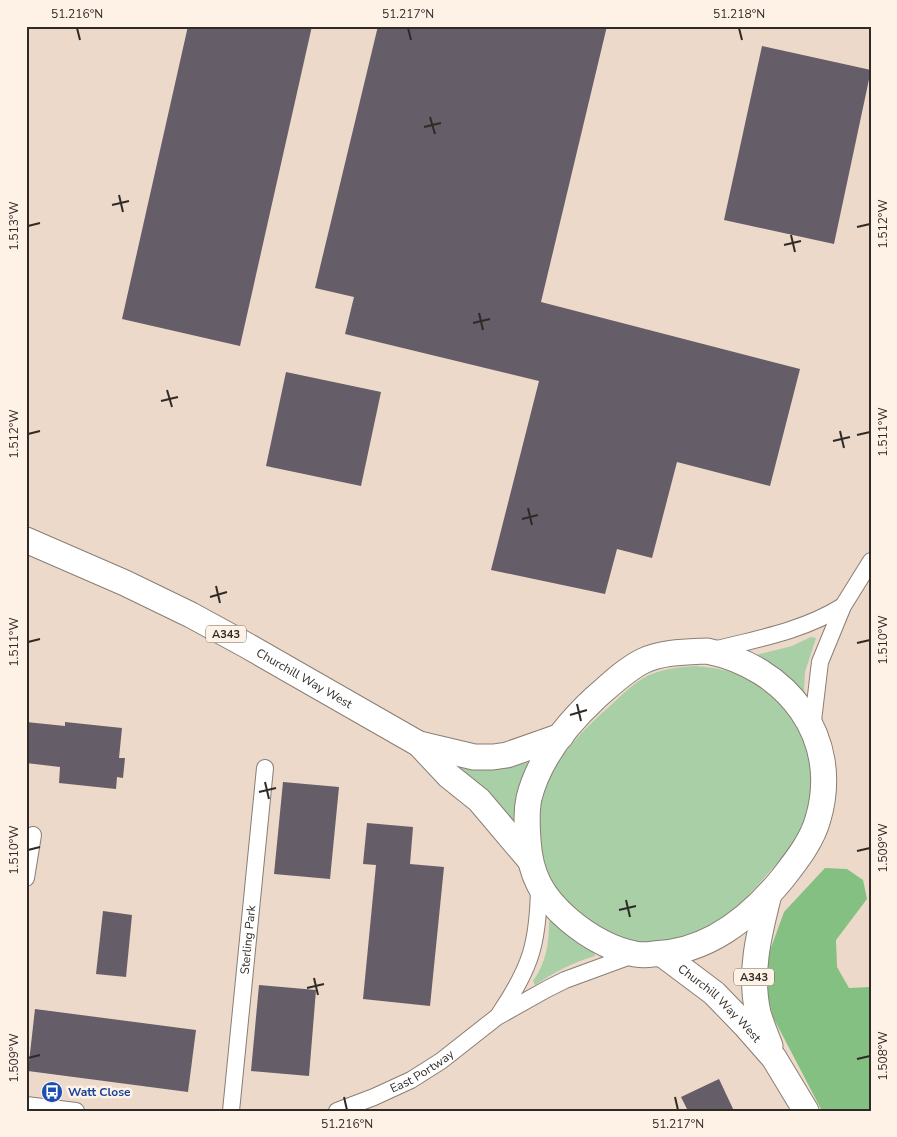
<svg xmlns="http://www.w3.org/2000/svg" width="897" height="1137" font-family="'Nunito Sans',sans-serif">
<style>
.built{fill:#ecd9c9}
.green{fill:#a8cfa6}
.forest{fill:#83c081}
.building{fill:#655d68}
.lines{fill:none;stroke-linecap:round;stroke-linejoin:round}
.minor-casing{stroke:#897e74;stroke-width:18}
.primary-casing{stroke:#897e74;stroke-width:27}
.minor{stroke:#fff;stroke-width:16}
.primary{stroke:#fff;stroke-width:25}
.ticks{fill:none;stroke:#2f2a26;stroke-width:2}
.labels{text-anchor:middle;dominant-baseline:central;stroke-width:5;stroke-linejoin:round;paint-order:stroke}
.shield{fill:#fef1e6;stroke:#6d6660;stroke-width:1}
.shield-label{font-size:11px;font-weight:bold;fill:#2f2a26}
.street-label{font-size:12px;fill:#2f2a26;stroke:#fef1e6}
.transit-label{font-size:12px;font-weight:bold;fill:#164399;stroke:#fef1e6;text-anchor:start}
.neatline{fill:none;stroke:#2f2a26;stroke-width:2}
.ticks-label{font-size:12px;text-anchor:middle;fill:#2f2a26}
</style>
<rect width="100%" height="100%" fill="#f0e4d9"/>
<rect class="built" x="26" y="26" width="845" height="1085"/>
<g class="green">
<polygon points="811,637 816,638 805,672 804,693 779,668 757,657 756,655 792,646"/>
<path d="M 696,666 C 714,668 733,670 749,679 C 795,704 821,757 808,809 C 801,840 777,863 757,886 C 746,897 737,910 724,919 C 703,934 669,945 643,942 C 621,940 604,931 585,918 C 541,888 525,826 549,778 C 563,750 587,726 610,706 C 620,697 630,686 642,679 C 658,669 678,667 696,666 Z"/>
<path d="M 530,762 L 516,821 L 514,822 L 453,769 L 457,764 C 488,773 499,769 530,762 Z"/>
<path d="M 552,920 L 582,946 L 594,952 L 595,956 C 573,962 555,972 535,985 L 533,981 C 546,963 549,944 549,922 Z"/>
</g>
<polygon class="forest" points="825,868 847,869 863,880 867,899 836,940 837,967 849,988 871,987 871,1111 822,1111 773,1017 765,986 768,956 784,912"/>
<g class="building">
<polygon points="188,26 312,26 240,346 122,319"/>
<polygon points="378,26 607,26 541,302 800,369 770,486 677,462 652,558 617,549 605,594 491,570 539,381 345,334 354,297 315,288"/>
<polygon points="762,46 871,70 834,244 724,220"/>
<polygon points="286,372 381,392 361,486 266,466"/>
<polygon points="26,722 65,726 65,722 122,728 119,758 125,758 123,778 117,777 116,789 59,783 60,767 26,763"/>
<polygon points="283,782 339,787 330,879 274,874"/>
<polygon points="367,823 413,827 410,864 444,867 430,1006 363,999 376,865 363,864"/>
<polygon points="103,911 132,915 126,977 96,974"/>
<polygon points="259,985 316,990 309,1076 251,1071"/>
<polygon points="35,1009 196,1030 188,1092 28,1071"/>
<polygon points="719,1079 734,1111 688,1111 681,1097"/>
</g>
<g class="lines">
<g class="minor-casing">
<g id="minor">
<path d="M 709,651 C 756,639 801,632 843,606"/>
<polyline points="812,729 820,662 843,606 871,561"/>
<polyline points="26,878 33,835"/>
<path d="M 500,1013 C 531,967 538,943 539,888"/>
<polyline points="26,1105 76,1111"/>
<path id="s1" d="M 231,1111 L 265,768"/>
<path id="s2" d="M 337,1111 L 374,1097 L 411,1080 L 441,1061 L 497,1017 L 547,989 L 565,980 L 636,954"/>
</g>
</g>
<g class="primary-casing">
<g id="primary">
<path id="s3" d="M 26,540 L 125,583 L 191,615 L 246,645 L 419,744 L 474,757 L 493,757 L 507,755 L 561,736"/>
<path d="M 707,651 C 787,667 842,737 818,819 C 812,841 796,861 782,879 C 750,918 706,953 653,954 C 647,955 641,955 635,954 C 610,949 588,936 569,920 C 542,897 530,875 528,840 C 527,826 526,812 529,798 C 539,759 566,725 595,698 C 610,685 625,670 643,661 C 662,652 686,652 707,651 Z"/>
<polyline points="419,744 449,776 479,800 529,859"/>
<path d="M 769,894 C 759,934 749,972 758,1013 C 761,1024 766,1035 770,1046"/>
<path id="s4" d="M 662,954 L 714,993 L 745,1025 L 774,1058 L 806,1111"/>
</g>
</g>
<use href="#minor" class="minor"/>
<use href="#primary" class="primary"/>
</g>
<path class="ticks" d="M 77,28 L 80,40M 408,28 L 411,40M 739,28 L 742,40M 430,117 L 435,134M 424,127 L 441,123M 119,195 L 123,212M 112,205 L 129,201M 28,226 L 40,223M 857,227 L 870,224M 791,235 L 795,252M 784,245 L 801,241M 479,313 L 483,330M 473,323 L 490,319M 167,390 L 172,407M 161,401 L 178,397M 840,431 L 844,448M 28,434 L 40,431M 857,435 L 870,432M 833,441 L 850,437M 528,508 L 532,525M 522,519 L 538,515M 216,586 L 220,603M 210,597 L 227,592M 28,642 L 40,639M 857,643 L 870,640M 577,704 L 581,721M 570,715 L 587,710M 265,782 L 269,799M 259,792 L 276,788M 28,850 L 40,847M 857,851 L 870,848M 626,900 L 630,917M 619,910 L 636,906M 314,978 L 318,995M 307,988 L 324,984M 28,1058 L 40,1055M 857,1059 L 870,1056M 344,1097 L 347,1110M 675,1097 L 678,1110"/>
<defs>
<g id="bus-disc" transform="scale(1.125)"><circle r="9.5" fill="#1a4fb4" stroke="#fef1e6"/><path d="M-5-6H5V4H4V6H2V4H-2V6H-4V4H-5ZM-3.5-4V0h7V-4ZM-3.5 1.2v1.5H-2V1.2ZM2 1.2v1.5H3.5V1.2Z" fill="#fff"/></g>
</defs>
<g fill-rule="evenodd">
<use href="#bus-disc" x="52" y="1092"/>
</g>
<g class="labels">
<g class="shield">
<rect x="206" y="625.5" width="40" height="17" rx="4"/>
<rect x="734" y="968.5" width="40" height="17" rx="4"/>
</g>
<g class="shield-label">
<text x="226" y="634">A343</text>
<text x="754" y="977">A343</text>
</g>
<g class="street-label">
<text stroke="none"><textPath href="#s3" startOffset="311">Churchill Way West</textPath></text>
<text stroke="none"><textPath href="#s1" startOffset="172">Sterling Park</textPath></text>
<text stroke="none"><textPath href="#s4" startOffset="76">Churchill Way West</textPath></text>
<text stroke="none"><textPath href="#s2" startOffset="94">East Portway</textPath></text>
</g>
<g class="transit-label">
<text x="68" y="1092">Watt Close</text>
</g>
</g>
<rect width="897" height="1137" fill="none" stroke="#fef1e6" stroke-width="55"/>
<rect x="28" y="28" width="842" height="1082" class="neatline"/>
<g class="ticks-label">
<text x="77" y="18">51.216°N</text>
<text x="408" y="18">51.217°N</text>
<text x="739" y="18">51.218°N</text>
<text transform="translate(883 224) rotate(-90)" y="4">1.512°W</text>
<text transform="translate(14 226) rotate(-90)" y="4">1.513°W</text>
<text transform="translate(883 432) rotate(-90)" y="4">1.511°W</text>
<text transform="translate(14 434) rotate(-90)" y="4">1.512°W</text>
<text transform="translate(883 640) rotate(-90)" y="4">1.510°W</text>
<text transform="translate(14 642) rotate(-90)" y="4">1.511°W</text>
<text transform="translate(883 848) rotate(-90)" y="4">1.509°W</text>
<text transform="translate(14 850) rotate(-90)" y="4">1.510°W</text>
<text transform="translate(883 1056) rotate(-90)" y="4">1.508°W</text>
<text transform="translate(14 1058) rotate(-90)" y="4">1.509°W</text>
<text x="347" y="1128">51.216°N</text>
<text x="678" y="1128">51.217°N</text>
</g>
</svg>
